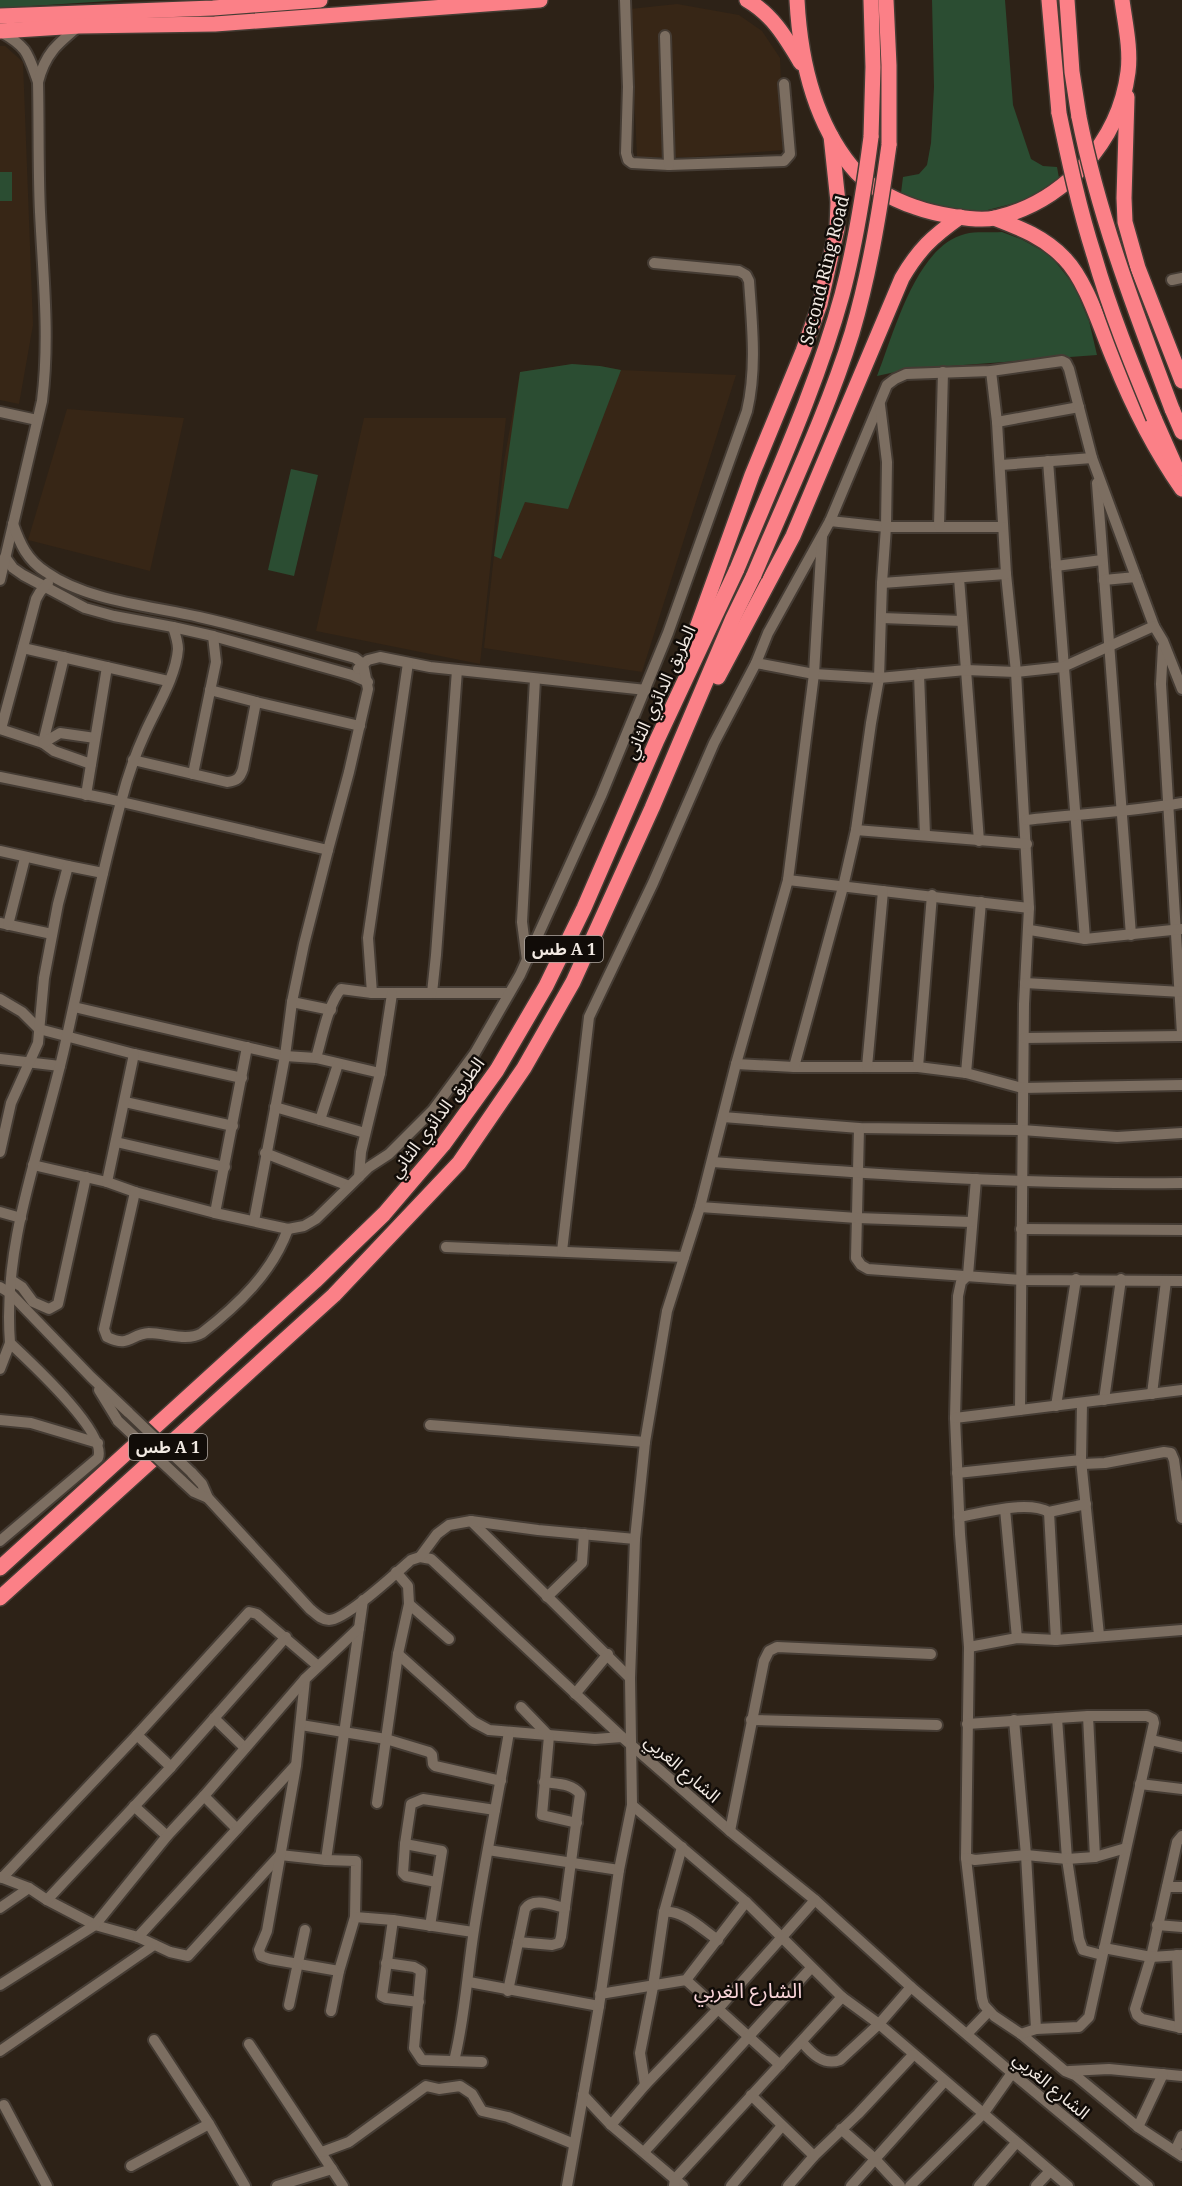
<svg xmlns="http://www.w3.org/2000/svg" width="1182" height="2186" font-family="'Noto Serif','Noto Sans Arabic',serif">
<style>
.built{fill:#372616}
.green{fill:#2b4d32}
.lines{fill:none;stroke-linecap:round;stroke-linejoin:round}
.minor-casing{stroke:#453c34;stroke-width:14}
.highway-casing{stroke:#453c34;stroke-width:18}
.minor{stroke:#7c6e61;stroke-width:10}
.highway{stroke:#fb8087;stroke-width:15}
.minor-bridge-casing{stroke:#453c34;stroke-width:14;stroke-linecap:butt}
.highway-bridge-casing{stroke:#453c34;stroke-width:18;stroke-linecap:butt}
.minor-bridge{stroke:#7c6e61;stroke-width:10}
.highway-bridge{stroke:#fb8087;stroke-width:15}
.labels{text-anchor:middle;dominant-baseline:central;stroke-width:5;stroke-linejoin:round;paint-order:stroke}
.shield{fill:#110c08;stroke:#aea7a1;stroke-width:1.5}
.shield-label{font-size:16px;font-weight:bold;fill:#f1e9e2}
.street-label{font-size:18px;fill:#f1e9e2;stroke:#110c08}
.quarter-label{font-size:21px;fill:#f8d4d9;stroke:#110c08}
</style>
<rect width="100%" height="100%" fill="#2d2217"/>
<g class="built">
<polygon points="677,4 739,15 762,31 780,58 784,150 694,157 637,157 630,9"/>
<polygon points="0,46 5,46 23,62 33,325 19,404 0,400"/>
<polygon points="572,364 600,366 621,370 736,375 642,672 484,648 504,461 520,372"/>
<polygon points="67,409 184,418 150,571 28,540"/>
<polygon points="364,418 506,418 480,664 316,631"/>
</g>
<g class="green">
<polygon points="0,0 125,0 0,8"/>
<polygon points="932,0 1005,0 1013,105 1031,159 1043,166 1057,167 1059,178 1027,200 972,214 926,206 901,193 903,177 919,174 927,165 931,143 934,87"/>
<rect x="0" y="172" width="12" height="29"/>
<path d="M 1002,232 L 1021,239 L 1050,255 L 1074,285 L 1089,321 L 1097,355 L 909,369 L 877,376 C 894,333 916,246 965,234 C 976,231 990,233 1002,232 Z"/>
<polygon points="572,364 600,366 621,370 568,509 525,502 501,559 494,556 520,372"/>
<polygon points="291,469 318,475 294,576 268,570"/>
</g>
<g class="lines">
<g class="minor-casing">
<g id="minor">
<polyline points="625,0 628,87 626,153 628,160 632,163 669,165 784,161 790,154 784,84"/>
<path d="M 1,32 C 28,47 28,54 38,82"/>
<polyline points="665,36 669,165"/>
<polyline points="1172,280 1182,278"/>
<polyline points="991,371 997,422 1006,574 1016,672 1029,908 1024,1004 1020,1410"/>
<polyline points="0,412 37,420"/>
<polyline points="997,422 1079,407"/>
<polyline points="1048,461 1085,939"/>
<polyline points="1001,465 1092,458"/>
<polyline points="1097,483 1131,935"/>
<polyline points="830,521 886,527 1003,527"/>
<polyline points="939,526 943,372"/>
<polyline points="5,557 13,568 23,575 85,608 114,616 173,627 213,636 352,675 368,682"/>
<polyline points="1056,566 1102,560"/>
<polyline points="959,578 979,841"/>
<path d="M 0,580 L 42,401 C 50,338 43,275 40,212 C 38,169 39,125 38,82 C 45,54 57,44 79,26"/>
<polyline points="1104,580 1136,577"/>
<polyline points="882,583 1006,574"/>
<polyline points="882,618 962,621"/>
<polyline points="1163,647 1161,684 1182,1034"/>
<polyline points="23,648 168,681"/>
<polyline points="756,663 768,633 830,521 887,385 895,379 906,374 991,371 1062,361 1066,363 1069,369 1092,458 1154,626 1163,641 1182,689"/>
<polyline points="358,669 368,660 380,657 430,667 646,690"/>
<polyline points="457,670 436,955 432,993 509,993"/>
<polyline points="919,674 925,835"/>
<polyline points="210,690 256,702 360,726"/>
<polyline points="0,729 43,743 54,751 91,764"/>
<polyline points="1,729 36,599 40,592 48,583"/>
<polyline points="43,743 64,657"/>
<polyline points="43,743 60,733 95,738"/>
<path d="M 133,760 L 227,782 C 237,781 240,778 243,769 L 256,702"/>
<polyline points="193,774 216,662 213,636"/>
<path d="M 0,777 L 109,799 L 328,850 L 349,772 L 368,689 L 363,664 L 355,658 C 303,644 252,629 199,617 C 151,606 87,601 46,572 C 27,560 20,544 13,524"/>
<polyline points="86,795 107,667"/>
<path d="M 1026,820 C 1078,814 1130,812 1182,803"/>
<polyline points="856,830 1027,844"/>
<polyline points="0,851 68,866"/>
<polyline points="788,880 1029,908"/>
<polyline points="0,923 52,934"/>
<polyline points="8,925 25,858"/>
<polyline points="1030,930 1085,939 1182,929"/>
<polyline points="527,960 522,922 535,679"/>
<polyline points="1025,983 1182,992"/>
<polyline points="372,993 368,938 408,663"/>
<polyline points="0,999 22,1012 39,1029 134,1054 242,1078"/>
<polyline points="292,1002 331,1010"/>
<polyline points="74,1007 285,1056 316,1058 380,1073"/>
<polyline points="1024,1038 1182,1036"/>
<path d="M 316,1058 C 322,1038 328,1004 341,989 L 372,993 L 432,993"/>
<polyline points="0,1059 60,1066"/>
<polyline points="736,1064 794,1067 918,1067 966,1073 1022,1088 1182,1085"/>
<polyline points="794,1067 843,887 856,830 871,723 879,678 882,583 886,527 887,462 880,405"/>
<polyline points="867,1067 883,891"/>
<polyline points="918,1067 932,895"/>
<polyline points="966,1073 981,902"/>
<polyline points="125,1102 233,1126"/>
<polyline points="275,1107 365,1133"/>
<polyline points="723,1117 859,1128 1022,1130 1117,1137 1182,1133"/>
<polyline points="320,1120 338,1064"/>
<polyline points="859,1128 856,1258 861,1265 868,1269 1020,1280 1182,1281"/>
<polyline points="116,1142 225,1167"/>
<polyline points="0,1152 11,1103 38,1043 44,978 58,904 68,866 103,873"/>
<polyline points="265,1153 349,1186"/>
<path d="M 713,1162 C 869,1174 1025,1185 1182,1183"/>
<path d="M 33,1165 L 107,1182 L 135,1192 L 215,1213 L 288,1229 L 304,1226 L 316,1219 L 369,1167 L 389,1154 L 433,1110 L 475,1053 L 520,975 L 601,796 L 668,633 L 747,411 C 757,368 752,325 749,281 L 746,275 L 739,271 L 654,263"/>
<polyline points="359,1177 361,1152 380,1073 392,994"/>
<polyline points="976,1179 968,1275 961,1282 958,1296 955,1418 960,1534 969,1647 966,1858 982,1998 984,2005 994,2016 1021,2034 1065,2071 1075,2075 1138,2127 1182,2156"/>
<polyline points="107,1182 134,1054"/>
<path d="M 135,1192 L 104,1329 L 107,1337 C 130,1348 130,1334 149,1333 C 166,1333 187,1342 202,1333 C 238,1305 272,1273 288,1229"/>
<polyline points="700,1207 857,1218 971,1222"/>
<polyline points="0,1212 21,1218"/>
<polyline points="215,1213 247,1047"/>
<polyline points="254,1221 285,1056 292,1002 304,944 328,850"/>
<polyline points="1021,1229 1182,1230"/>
<polyline points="446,1247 684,1257"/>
<polyline points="562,1251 589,1017 653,883 714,743 756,663 814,674 879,678 966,670 1016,672 1063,667 1154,626"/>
<polyline points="11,1280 22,1287 33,1302 49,1309 58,1304 86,1177"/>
<polyline points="0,1287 10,1293 91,1377 129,1413"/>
<polyline points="0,1369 10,1343"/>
<polyline points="99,1390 118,1421"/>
<polyline points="1152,1394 1166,1281"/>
<polyline points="1104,1400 1121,1279"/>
<polyline points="1056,1406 1076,1279"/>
<polyline points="955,1418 1182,1390"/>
<polyline points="0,1420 31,1423 98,1443"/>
<polyline points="430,1425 645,1442"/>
<polyline points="1081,1460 1082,1403"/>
<polyline points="1083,1464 1105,1463 1164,1452 1171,1453 1174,1460 1182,1518"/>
<path d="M 191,1472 L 202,1484 L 208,1498 L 310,1609 C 315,1613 321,1620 329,1620 C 346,1620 397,1572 411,1560 L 420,1557 L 431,1559 L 622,1737 L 730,1831 L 815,1900 L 911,1987 L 1012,2073 L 1148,2186"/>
<polyline points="957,1473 1081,1460 1099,1635"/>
<polyline points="181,1480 194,1492 208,1498"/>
<polyline points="1005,1509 1017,1638"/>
<polyline points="1049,1512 1056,1640"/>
<path d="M 959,1517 C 983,1513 1027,1500 1049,1512 L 1086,1504"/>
<polyline points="471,1521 630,1678"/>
<path d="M 0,1541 L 98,1458 C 108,1433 29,1361 10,1343 C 2,1240 43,1144 65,1045 C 83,964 99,882 121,802 C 127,778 135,755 145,733 C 156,708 176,677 178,649 C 178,642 175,633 173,627"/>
<polyline points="420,1557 437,1534 449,1525 471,1521 538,1530 635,1539"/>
<polyline points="547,1597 582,1563 584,1534"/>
<polyline points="409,1604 449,1639"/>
<polyline points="969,1647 1017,1638 1056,1640 1182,1630"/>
<polyline points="398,1654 474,1722 489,1730 595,1739 622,1737"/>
<polyline points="575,1694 608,1654"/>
<polyline points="521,1707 549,1736 542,1815 577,1823"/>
<polyline points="1088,1716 1095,1857"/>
<polyline points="214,1718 245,1748"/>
<polyline points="1057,1718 1067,1859 1079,1939 1083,1950 1102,1955"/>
<polyline points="751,1720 937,1725"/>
<polyline points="1014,1720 1026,1855 1036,2029"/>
<polyline points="967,1724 1088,1716 1147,1716 1153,1719 1154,1723 1089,2017 1079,2027 1036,2029 1021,2034"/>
<polyline points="301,1725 386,1739 429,1752 432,1755 433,1764 435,1766 501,1781"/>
<polyline points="137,1735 171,1767"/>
<polyline points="1151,1740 1182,1747"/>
<polyline points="1140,1784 1182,1789"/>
<polyline points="204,1796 237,1829"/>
<polyline points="377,1803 398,1654 409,1604 408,1586 396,1572"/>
<polyline points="632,1805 746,1902 842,1997 879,2024 1068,2186"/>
<polyline points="134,1806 167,1836"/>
<polyline points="730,1831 764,1661 769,1651 777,1647 931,1654"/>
<polyline points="1182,1836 1177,1842 1151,1957 1135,2009 1137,2015 1142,2019 1182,2028"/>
<polyline points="405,1844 442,1851 430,1926"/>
<polyline points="488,1850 619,1870"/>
<polyline points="966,1858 975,1860 1026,1855 1067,1859 1095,1857 1126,1848"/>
<polyline points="326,1860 363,1600"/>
<polyline points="0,1877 29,1888 47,1900 95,1925 138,1937 170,1952 188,1956 280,1855 326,1860 356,1861 355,1917 339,1971 331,2011"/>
<polyline points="2,1878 137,1735 249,1612 257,1614 318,1666"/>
<polyline points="436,1882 406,1876 403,1873 405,1844 411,1804 423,1799 495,1810"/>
<polyline points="1167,1887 1182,1887"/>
<polyline points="47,1900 171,1767 286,1637"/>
<polyline points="0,1908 29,1888"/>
<path d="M 664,1912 C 682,1909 703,1930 718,1940"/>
<polyline points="355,1917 393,1920 473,1932"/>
<polyline points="393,1920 382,1996 386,1998 419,2002"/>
<polyline points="1157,1925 1182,1927"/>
<polyline points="138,1937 295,1766"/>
<path d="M 518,1942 L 552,1945 L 559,1943 L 561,1937 L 580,1794 C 572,1783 556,1784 544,1782"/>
<polyline points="1104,1948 1151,1957 1182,1955"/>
<polyline points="1177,1955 1180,2028"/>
<polyline points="386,1963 414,1967 421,1971 414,2048 422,2060 482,2062"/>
<polyline points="339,1971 270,1959 261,1956 259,1950 267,1931 296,1766 305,1679 359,1628"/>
<polyline points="686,1980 780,2065"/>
<polyline points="469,1982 599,2006"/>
<polyline points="0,1985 95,1925 167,1836 204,1796 305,1679"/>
<path d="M 508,1991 L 525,1909 C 533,1897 552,1905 565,1908"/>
<polyline points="600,1994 686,1980 746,1902"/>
<polyline points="289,2005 305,1930"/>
<polyline points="967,2034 989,2011"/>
<polyline points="154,2040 209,2124 245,2186"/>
<path d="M 802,2042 C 812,2054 824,2066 840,2060 L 879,2024 L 911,1987"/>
<polyline points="249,2044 343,2186"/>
<polyline points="0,2051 154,1945"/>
<path d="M 454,2061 C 465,2018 467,1974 474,1930 C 484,1864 498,1798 509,1732"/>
<polyline points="1069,2071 1109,2069 1182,2076"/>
<polyline points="645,2085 640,2053 653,1987 664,1912 682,1847"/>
<polyline points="583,2095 611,2125 683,2186"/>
<polyline points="751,2095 814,2156"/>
<polyline points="4,2105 47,2186"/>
<polyline points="611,2125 645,2085 718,2009 815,1900"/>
<polyline points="1138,2127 1163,2074"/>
<polyline points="841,2129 875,2159 900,2186"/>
<polyline points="1175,2151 1182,2136"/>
<polyline points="322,2152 349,2142 426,2086 439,2089 460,2086 472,2094 482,2111 508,2117 574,2144"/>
<polyline points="644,2152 811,1968"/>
<polyline points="131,2166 209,2124"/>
<polyline points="277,2186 332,2169"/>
<polyline points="567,2186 599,2006 619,1870 632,1805 630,1678 635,1539 645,1442 667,1311 700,1207 736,1064 788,880 814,674 822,537"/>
<polyline points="674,2186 675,2179 842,1997"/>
<polyline points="731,2186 781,2127"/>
<polyline points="788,2186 814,2156 858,2114 913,2055"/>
<polyline points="851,2186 944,2082"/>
<polyline points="910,2186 983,2114 1012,2073"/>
<polyline points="979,2186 1016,2143"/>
<polyline points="1036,2186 1050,2171"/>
</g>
</g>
<g class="highway-casing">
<g id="highway">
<path d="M 747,0 C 773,15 786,38 801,63"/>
<path d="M 797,0 C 800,58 813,119 851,166 C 866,185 891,199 915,207 C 934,214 975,222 995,218 C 1064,202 1119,142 1128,72 C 1131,49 1125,23 1122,0"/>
<polyline points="886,0 889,65 889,145"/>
<polyline points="1049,0 1059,113"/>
<polyline points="1067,0 1072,72 1079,117"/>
<polyline points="0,16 213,8 320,0"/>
<polyline points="0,31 79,26 215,24 540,0"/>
<polyline points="1127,97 1124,198 1125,222 1138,268 1182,381"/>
<polyline points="871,137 873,67 871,0"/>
<path d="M 994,218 C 1020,228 1044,237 1064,258 C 1087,281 1101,330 1114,360 C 1132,405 1154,449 1182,489"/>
<polyline points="1172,409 1182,432"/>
<polyline points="1154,418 1177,470"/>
<polyline points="685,661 752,475 803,351 820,304 837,229 838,202 831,136"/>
<path d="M 718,677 L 793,536 L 902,278 C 919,249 932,237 960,217"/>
<polyline points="0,1568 315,1281 384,1214 443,1145 497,1070 546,986 584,908 657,740 737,569"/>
<polyline points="0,1598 334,1295 459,1163 524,1068 573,982 652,808 733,618 754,575"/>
</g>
</g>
<use href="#minor" class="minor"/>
<use href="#highway" class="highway"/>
<g class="minor-bridge-casing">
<g id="minor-bridge">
<polyline points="129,1413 191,1472"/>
<polyline points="118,1421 181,1480"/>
</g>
</g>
<g class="highway-bridge-casing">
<g id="highway-bridge">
<path d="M 1059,113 C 1069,161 1079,208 1094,255 C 1110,311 1132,365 1154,418"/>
<path d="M 1079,117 C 1099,218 1136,313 1172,409"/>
<path d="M 737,569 C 774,479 816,389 842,295 C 856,243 864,190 871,137"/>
<path d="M 754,575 C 787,496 826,416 852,333 C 870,272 880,209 889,145"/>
</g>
</g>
<use href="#minor-bridge" class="minor-bridge"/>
<use href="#highway-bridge" class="highway-bridge"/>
</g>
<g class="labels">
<g class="shield">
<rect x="525" y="936" width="78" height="26" rx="4.5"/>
<rect x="129" y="1434" width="78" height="26" rx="4.5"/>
</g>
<g class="shield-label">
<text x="564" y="949">طس A 1</text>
<text x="168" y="1447">طس A 1</text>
</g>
<g class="street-label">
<text transform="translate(824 270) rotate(-76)">Second Ring Road</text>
<text transform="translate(659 692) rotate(-65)">الطريق الدائري الثاني</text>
<text transform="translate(436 1117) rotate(-53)">الطريق الدائري الثاني</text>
<text transform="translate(683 1768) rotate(41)">الشارع الغربي</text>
<text transform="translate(1052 2085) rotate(40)">الشارع الغربي</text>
</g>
<g class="quarter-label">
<text x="748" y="1990">الشارع الغربي</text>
</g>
</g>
</svg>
